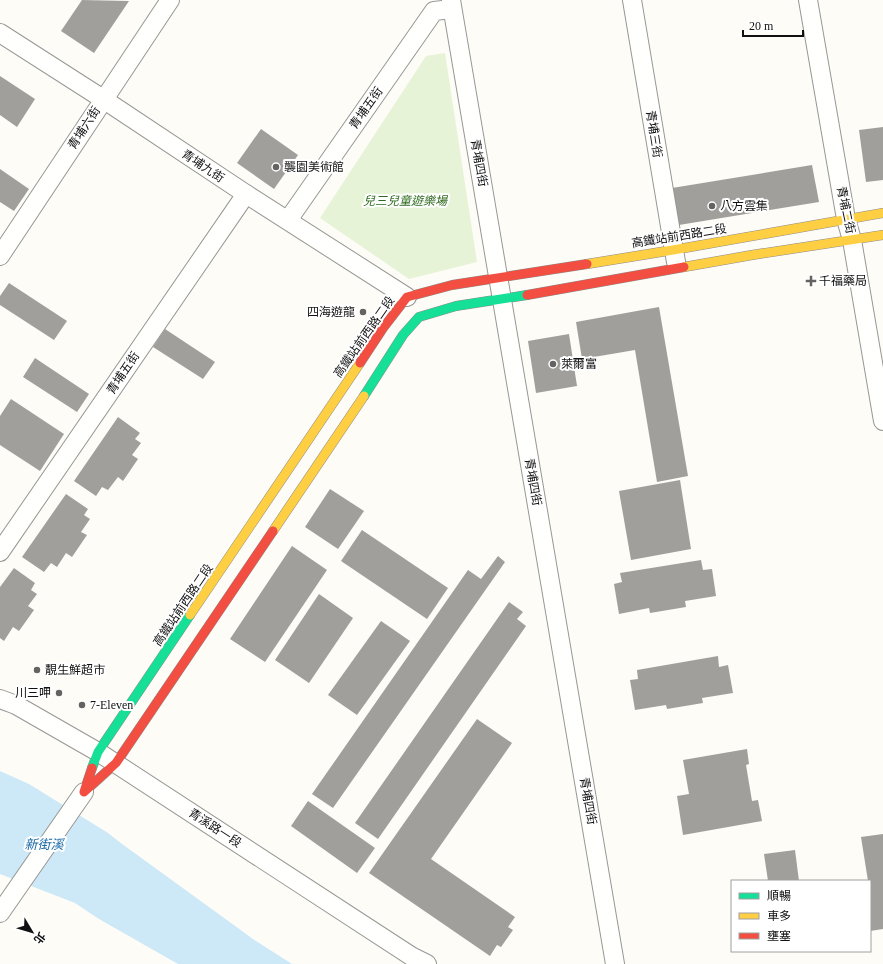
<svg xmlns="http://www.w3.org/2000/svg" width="883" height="964" font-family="'Times New Roman','Noto Sans TC',serif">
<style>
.green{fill:#e7f3d7}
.water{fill:#cde8f7}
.building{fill:#a19f9c}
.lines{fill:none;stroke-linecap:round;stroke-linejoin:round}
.street-casing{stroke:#979795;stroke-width:20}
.fast-casing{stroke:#8e8d8b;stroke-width:10}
.slow-casing{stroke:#8e8d8b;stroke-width:10}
.jam-casing{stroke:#8e8d8b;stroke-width:10}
.street{stroke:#fffffe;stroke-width:18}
.fast{stroke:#16e098;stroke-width:9}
.slow{stroke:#ffcf43;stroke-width:9}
.jam{stroke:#f24e42;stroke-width:9}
.poi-dot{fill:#646362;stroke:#fff;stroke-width:1.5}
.labels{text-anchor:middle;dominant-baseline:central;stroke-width:4;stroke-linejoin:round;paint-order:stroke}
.street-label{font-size:12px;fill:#111;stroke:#fff}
.poi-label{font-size:12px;fill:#111;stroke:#fff;text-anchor:start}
.park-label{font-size:12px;font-style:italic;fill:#2f6b1f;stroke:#fff}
.water-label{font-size:13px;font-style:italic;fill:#1768a6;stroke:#fff}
</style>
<rect width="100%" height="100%" fill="#fdfcf7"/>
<polygon class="green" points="445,53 477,262 409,279 320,218 426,56"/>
<polygon class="water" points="0,771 29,784 108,833 118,841 253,939 292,964 178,964 99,919 75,903 0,874"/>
<g class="building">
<polygon points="82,0 129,1 94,53 61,31"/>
<polygon points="0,76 35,99 17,127 0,115"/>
<polygon points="883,127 883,180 866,182 859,130"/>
<polygon points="261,129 298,155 274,189 237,163"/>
<polygon points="812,165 819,202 679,225 672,188"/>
<polygon points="0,169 29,189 14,211 0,202"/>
<polygon points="9,283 67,321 54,340 0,305 0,296"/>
<polygon points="659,307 688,476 657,482 635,350 582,359 576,322"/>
<polygon points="165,329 215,362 203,379 153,347"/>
<polygon points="569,334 577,386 536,393 528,341"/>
<polygon points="35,358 89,394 77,412 23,377"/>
<polygon points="11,399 64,434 40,471 0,445 0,416"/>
<polygon points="118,417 140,433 135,439 141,443 132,455 138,459 123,481 118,477 108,490 102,487 96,496 74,481"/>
<polygon points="680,480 691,549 631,560 619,491"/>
<polygon points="330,489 364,511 338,549 305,527"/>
<polygon points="66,494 88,509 84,515 90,519 81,532 87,535 72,557 66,553 57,567 51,563 44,572 22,557"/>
<polygon points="362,530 448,588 427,619 341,561"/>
<polygon points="292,546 327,570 265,662 230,639"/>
<polygon points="498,556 505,562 333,808 312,794 468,570 481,579"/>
<polygon points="701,560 703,570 712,569 716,596 685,601 686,607 650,613 649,608 619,614 614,584 622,582 620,573"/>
<polygon points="14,568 35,583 31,590 37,594 28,606 34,610 19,631 13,627 4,641 0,638 0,587"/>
<polygon points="319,594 353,618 309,683 275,660"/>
<polygon points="509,602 523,612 517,619 526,626 378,839 355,823"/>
<polygon points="381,621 410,641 357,715 328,695"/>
<polygon points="718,656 719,667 728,665 733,693 702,698 703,703 667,709 666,705 635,710 630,680 638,679 637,670"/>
<polygon points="477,719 512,743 431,859 515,917 508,927 513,930 501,947 497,945 490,956 369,873"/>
<polygon points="747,749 749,764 746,765 752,801 758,800 762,821 683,835 677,796 689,794 683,760"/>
<polygon points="308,801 375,848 357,873 291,826"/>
<polygon points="883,834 883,929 870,931 870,881 868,881 861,837"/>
<polygon points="795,850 799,881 768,881 764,854"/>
</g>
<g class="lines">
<g class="street-casing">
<g id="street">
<polyline points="451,0 615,964"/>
<polyline points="632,0 676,262"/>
<polyline points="808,0 846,219 852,240 883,421"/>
<polyline points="0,33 103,99 246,194 407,297"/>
<polyline points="288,220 434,11 452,9"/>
<polyline points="0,256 170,0"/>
<polyline points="0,552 246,194"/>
<polyline points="0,699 16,705 98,752 411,956 427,964"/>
<polyline points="0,913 84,792"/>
</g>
</g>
<g class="fast-casing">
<g id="fast">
<polyline points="364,396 403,335 419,317 456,306 527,295"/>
<polyline points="92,768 98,752 190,615"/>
</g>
</g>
<g class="slow-casing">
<g id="slow">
<polyline points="587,264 673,250 883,213"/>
<polyline points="684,267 752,255 883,235"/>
<polyline points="273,531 364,396"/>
<polyline points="190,615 360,363"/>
</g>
</g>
<g class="jam-casing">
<g id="jam">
<polyline points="527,295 684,267"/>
<polyline points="360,363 383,328 407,297 452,285 587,264"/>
<polyline points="92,768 84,792 116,763 273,531"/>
</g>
</g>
<use href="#street" class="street"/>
<use href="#fast" class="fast"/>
<use href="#slow" class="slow"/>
<use href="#jam" class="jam"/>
</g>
<g class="poi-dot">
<circle cx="276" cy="167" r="4"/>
<circle cx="712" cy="206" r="4"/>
<path d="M809 275h4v4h4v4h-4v4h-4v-4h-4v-4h4z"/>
<circle cx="363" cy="312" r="4"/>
<circle cx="553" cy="364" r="4"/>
<circle cx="37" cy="670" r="4"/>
<circle cx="59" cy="693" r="4"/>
<circle cx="82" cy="705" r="4"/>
</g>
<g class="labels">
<g class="street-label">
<text transform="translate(366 108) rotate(-55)">青埔五街</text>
<text transform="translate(84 128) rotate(-57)">青埔六街</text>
<text transform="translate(654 134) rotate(81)">青埔三街</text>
<text transform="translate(479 163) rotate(80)">青埔四街</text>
<text transform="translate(203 166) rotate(34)">青埔九街</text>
<text transform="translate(846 210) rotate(78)">青埔二街</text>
<text transform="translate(679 236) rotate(-9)">高鐵站前西路二段</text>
<text transform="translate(364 337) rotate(-55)">高鐵站前西路二段</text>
<text transform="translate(123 373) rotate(-56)">青埔五街</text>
<text transform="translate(533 482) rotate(80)">青埔四街</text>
<text transform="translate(183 605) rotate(-56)">高鐵站前西路二段</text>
<text transform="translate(588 801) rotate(80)">青埔四街</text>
<text transform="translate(215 828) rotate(33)">青溪路一段</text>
</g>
<g class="poi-label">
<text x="284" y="167">襲園美術館</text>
<text x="720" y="206">八方雲集</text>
<text x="819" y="281">千福藥局</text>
<text x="355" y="312" text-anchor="end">四海遊龍</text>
<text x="561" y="364">萊爾富</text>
<text x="45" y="670">靚生鮮超市</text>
<text x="51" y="693" text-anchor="end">川三呷</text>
<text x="90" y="705">7-Eleven</text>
</g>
<g class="park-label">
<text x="405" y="201">兒三兒童遊樂場</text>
</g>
<g class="water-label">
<text x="44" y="844">新街溪</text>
</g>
</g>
<rect x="731" y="880" width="140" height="72" fill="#ffffff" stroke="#a0a0a0"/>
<rect x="739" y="893" width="20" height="6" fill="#16e098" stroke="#a0a0a0"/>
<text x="767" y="900" font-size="12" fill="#111111">順暢</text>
<rect x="739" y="913" width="20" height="6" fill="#ffcf43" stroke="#a0a0a0"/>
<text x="767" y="920" font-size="12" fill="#111111">車多</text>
<rect x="739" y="933" width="20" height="6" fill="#f24e42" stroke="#a0a0a0"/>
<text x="767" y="940" font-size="12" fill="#111111">壅塞</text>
<g transform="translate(32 932) rotate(128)" stroke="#ffffff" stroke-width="3" paint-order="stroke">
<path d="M0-3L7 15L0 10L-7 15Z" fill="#111111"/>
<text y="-6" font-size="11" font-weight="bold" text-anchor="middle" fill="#111111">北</text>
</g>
<path d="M743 30v6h60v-6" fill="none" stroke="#111111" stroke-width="2"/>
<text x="749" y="30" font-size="12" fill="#111111" stroke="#ffffff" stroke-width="3" paint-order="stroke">20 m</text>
</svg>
